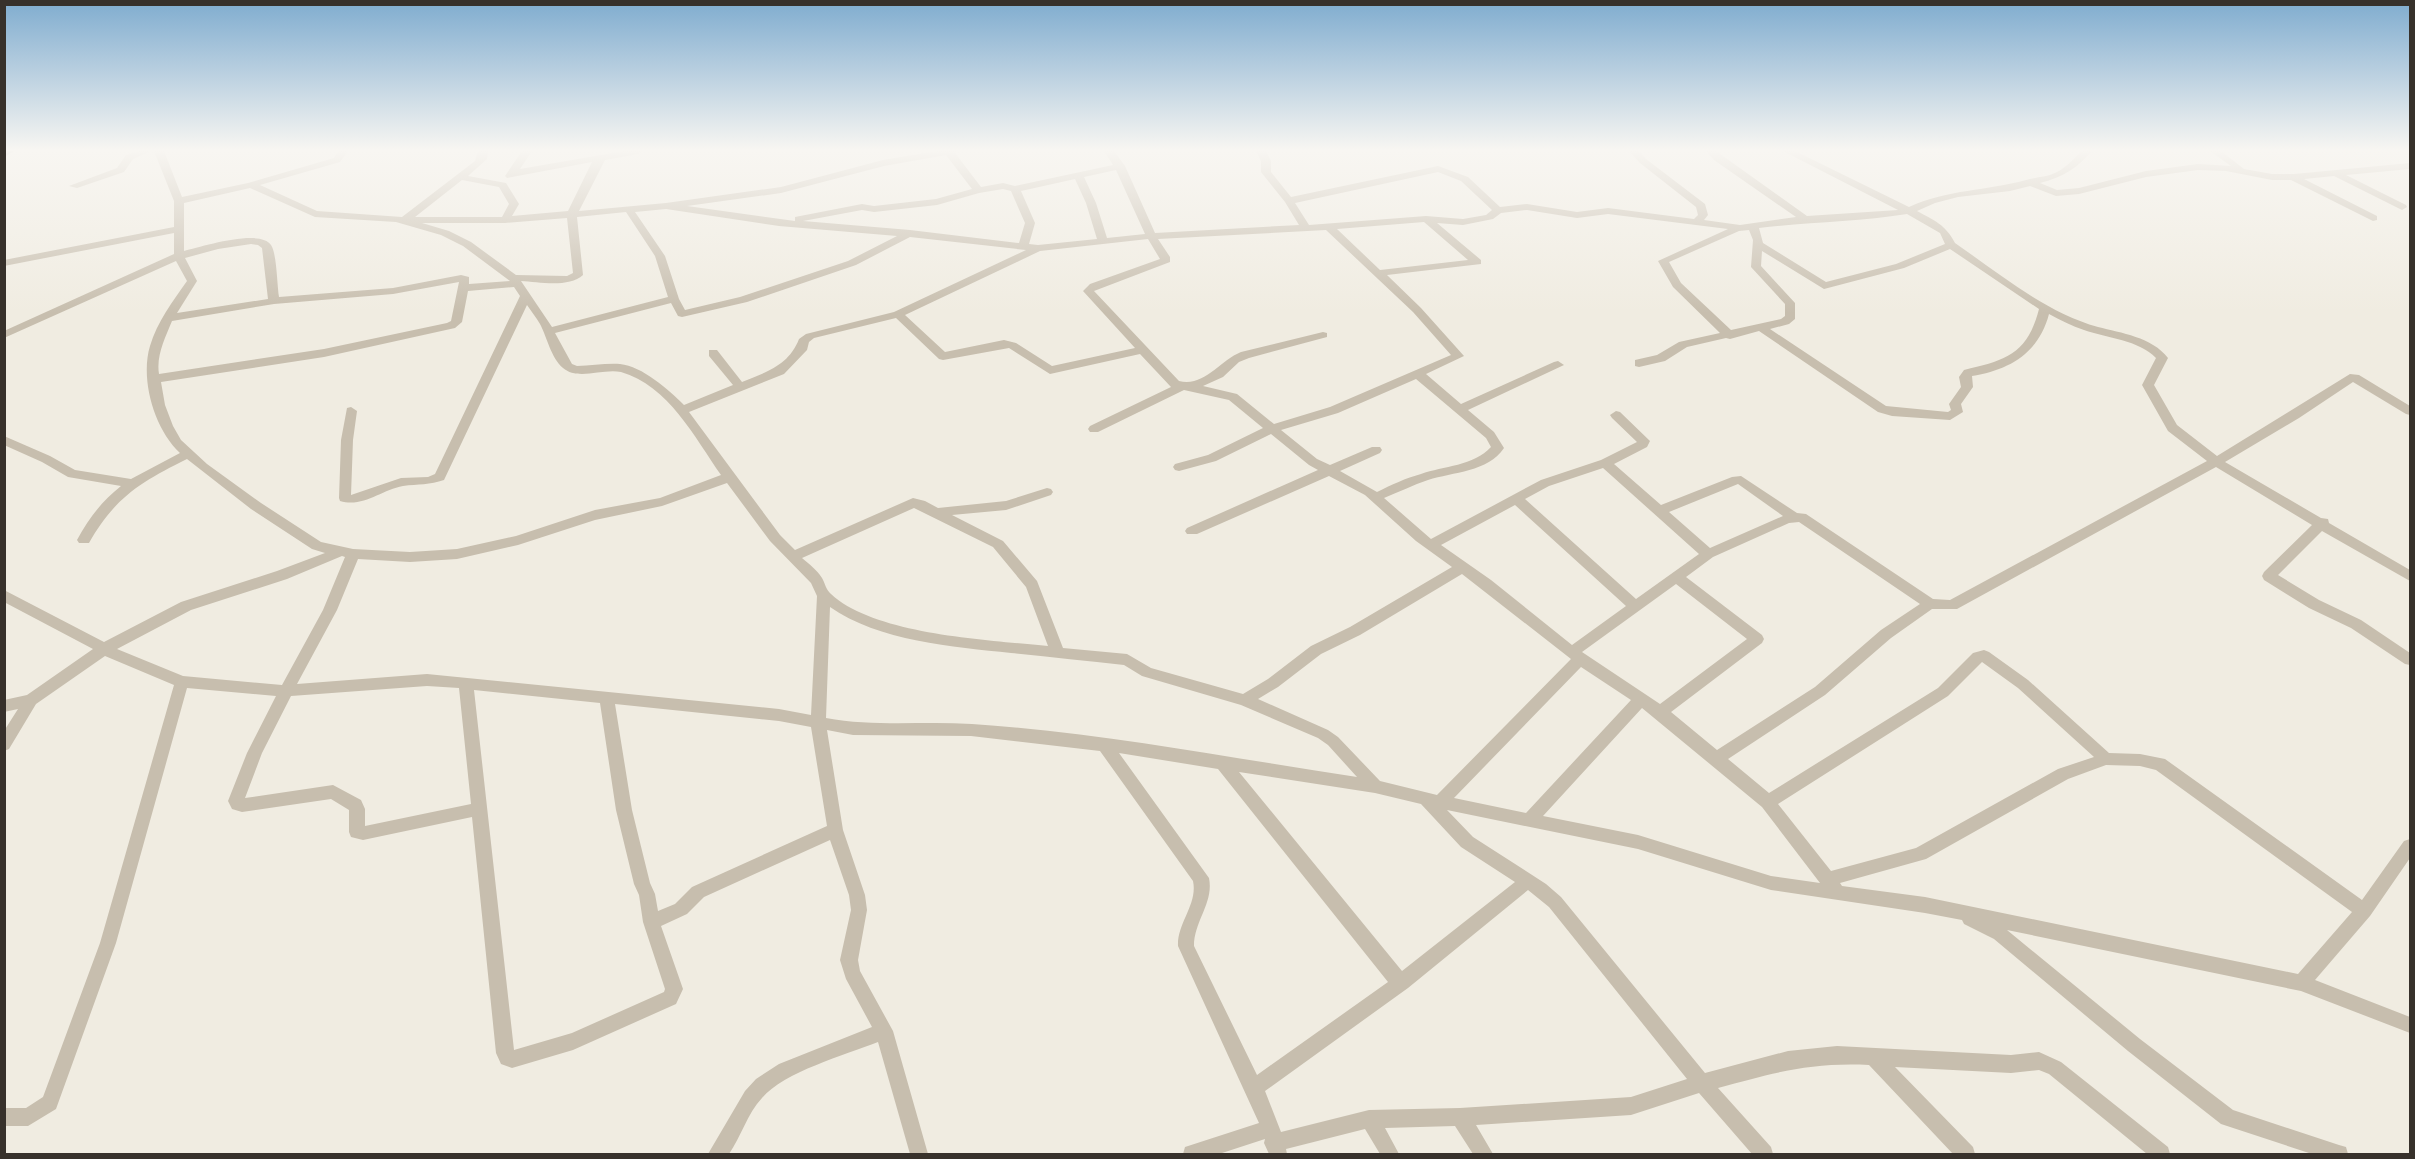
<svg xmlns="http://www.w3.org/2000/svg" width="2415" height="1159" font-family="'Open Sans',sans-serif">
<style>
.lines{fill:none;stroke-linecap:round;stroke-linejoin:round}
.minor{fill:#c7beae;fill-rule:evenodd}
.major{fill:#776b5e;fill-rule:evenodd}
</style>
<rect width="100%" height="100%" fill="#f0ece1"/>
<g class="lines">
<g class="minor">
<polygon points="138,151 151,151 133,159 124,172 77,188 69,186 117,168 126,155"/>
<path d="M 154,151 L 164,151 L 182,197 L 248,183 L 334,158 L 338,151 L 348,151 L 340,162 L 260,185 L 317,211 L 402,217 L 475,161 L 478,151 L 488,151 L 487,159 L 468,176 L 506,183 L 519,204 L 512,216 L 568,211 L 592,162 L 507,178 L 505,176 L 522,151 L 532,151 L 520,169 L 624,151 L 643,151 L 638,154 L 605,160 L 579,211 L 666,203 L 781,187 L 883,160 L 937,151 L 957,151 L 955,153 L 981,187 L 1003,183 L 1015,186 L 1113,165 L 1104,151 L 1114,151 L 1125,166 L 1155,233 L 1299,225 L 1285,202 L 1261,172 L 1261,161 L 1256,151 L 1266,151 L 1271,161 L 1271,172 L 1291,197 L 1438,166 L 1468,177 L 1500,207 L 1527,204 L 1577,212 L 1608,208 L 1694,219 L 1698,215 L 1696,207 L 1640,163 L 1629,151 L 1639,151 L 1646,159 L 1705,204 L 1708,215 L 1704,220 L 1740,225 L 1796,217 L 1714,160 L 1706,151 L 1716,151 L 1807,216 L 1898,210 L 1783,151 L 1795,151 L 1909,207 C 1949,189 1986,191 2026,180 C 2036,177 2048,177 2057,172 C 2067,167 2074,158 2082,151 L 2092,151 C 2076,169 2063,177 2040,183 L 2057,190 L 2079,188 L 2146,171 L 2198,164 L 2231,166 L 2210,151 L 2221,151 L 2244,169 L 2272,174 L 2294,174 L 2410,163 L 2410,169 L 2346,175 L 2406,205 L 2407,207 L 2402,210 L 2334,176 L 2304,179 L 2377,216 L 2377,220 L 2373,221 L 2291,180 L 2272,180 L 2226,171 L 2198,170 L 2146,177 L 2079,194 L 2056,196 L 2030,186 L 2010,191 L 1958,197 L 1935,203 L 1917,211 C 1935,221 1945,224 1955,243 C 2000,274 2045,312 2098,327 C 2121,333 2152,337 2168,358 L 2154,385 L 2177,425 L 2217,456 L 2350,374 L 2359,375 L 2410,406 L 2410,415 L 2406,414 L 2353,382 L 2299,418 L 2225,462 L 2321,518 L 2328,519 L 2329,523 L 2410,570 L 2410,581 L 2322,531 L 2278,575 L 2319,600 L 2361,620 L 2410,653 L 2410,665 L 2405,664 L 2351,628 L 2309,608 L 2264,580 L 2262,576 L 2264,572 L 2312,525 L 2216,467 L 1957,609 L 1932,609 L 1891,638 L 1825,695 L 1728,759 L 1769,793 L 1938,688 L 1973,653 L 1984,650 L 1989,652 L 2028,680 L 2109,753 L 2140,754 L 2165,759 L 2362,900 L 2404,841 L 2410,839 L 2410,858 L 2370,916 L 2315,980 L 2410,1017 L 2410,1033 L 2301,991 L 2007,930 L 2140,1039 L 2233,1110 L 2339,1145 L 2346,1147 L 2348,1154 L 2312,1154 L 2221,1124 L 2128,1051 L 1994,939 L 1964,924 L 1962,920 L 1925,913 L 1771,890 L 1638,849 L 1447,810 L 1473,837 L 1546,884 L 1561,897 L 1705,1073 L 1788,1051 L 1837,1046 L 2011,1055 L 2039,1052 L 2061,1062 L 2168,1147 L 2170,1154 L 2147,1154 L 2049,1074 L 2039,1070 L 2011,1073 L 1895,1067 L 1973,1147 L 1975,1154 L 1953,1154 L 1869,1065 C 1811,1062 1773,1073 1718,1088 L 1771,1147 L 1773,1154 L 1752,1154 L 1699,1093 L 1631,1115 L 1476,1125 L 1493,1154 L 1473,1154 L 1455,1126 L 1385,1128 L 1399,1154 L 1380,1154 L 1365,1129 L 1286,1149 L 1287,1154 L 1269,1154 L 1264,1143 L 1265,1139 L 1219,1154 L 1183,1154 L 1185,1147 L 1259,1123 L 1178,946 C 1177,923 1198,904 1193,881 L 1100,751 L 971,736 L 853,735 L 827,730 L 843,830 L 865,895 L 867,910 L 858,960 L 860,971 L 893,1031 L 928,1154 L 910,1154 L 878,1042 C 845,1055 784,1072 762,1098 C 747,1114 741,1137 729,1154 L 708,1154 L 745,1091 L 756,1079 L 779,1064 L 872,1027 L 846,979 L 840,960 L 851,910 L 849,895 L 830,840 L 704,897 L 687,914 L 661,926 L 683,989 L 676,1004 L 573,1050 L 512,1068 L 501,1064 L 496,1053 L 472,817 L 363,840 L 351,837 L 349,832 L 349,810 L 331,799 L 242,812 L 232,809 L 228,801 L 247,753 L 276,696 L 187,688 L 116,943 L 56,1109 L 28,1126 L 4,1126 L 4,1108 L 26,1108 L 43,1097 L 100,943 L 174,685 L 105,656 L 36,704 L 9,749 L 4,751 L 4,731 L 18,709 L 4,712 L 4,700 L 27,695 L 93,649 L 4,602 L 4,590 L 104,642 L 181,602 L 277,571 L 325,553 L 312,549 L 251,509 L 187,459 C 141,482 115,497 89,543 L 79,543 L 77,540 C 89,518 102,501 121,486 L 68,477 L 42,462 L 4,445 L 4,436 L 50,456 L 75,470 L 131,479 L 180,453 C 154,429 140,379 150,346 C 157,322 173,301 187,281 L 176,261 L 4,338 L 4,331 L 174,254 L 174,233 L 4,266 L 4,260 L 174,227 L 174,201 ZM 946,155 L 972,189 L 936,199 L 874,206 L 862,204 L 795,217 L 795,221 L 687,206 L 781,193 L 884,166 ZM 1116,170 L 1145,234 L 1107,238 L 1096,203 L 1084,177 ZM 1438,172 L 1461,181 L 1492,210 L 1486,215 L 1463,219 L 1426,216 L 1309,225 L 1295,203 ZM 1075,179 L 1086,203 L 1097,239 L 1038,245 L 1029,244 L 1035,223 L 1021,191 ZM 462,180 L 499,187 L 509,204 L 502,217 L 415,217 ZM 250,188 L 315,217 L 396,222 L 441,235 L 463,246 L 510,281 L 469,284 L 469,277 L 461,275 L 393,288 L 279,297 C 277,286 277,254 271,245 C 260,228 201,247 184,251 L 184,203 ZM 1003,189 L 1011,191 L 1025,223 L 1019,243 L 910,230 L 803,221 L 862,210 L 874,212 L 937,205 L 979,193 ZM 666,209 L 779,226 L 897,236 L 848,261 L 740,297 L 685,310 L 679,299 L 665,256 L 635,212 ZM 1527,210 L 1577,218 L 1608,214 L 1728,229 L 1658,261 L 1673,287 L 1720,333 L 1679,342 L 1657,355 L 1635,360 L 1635,366 L 1639,367 L 1665,361 L 1687,347 L 1726,338 L 1730,339 L 1759,331 L 1878,412 L 1892,416 L 1950,420 L 1963,412 L 1961,404 L 1973,387 L 1972,376 C 2009,370 2039,353 2049,314 C 2060,320 2072,326 2084,330 C 2107,338 2139,340 2156,358 L 2142,385 L 2168,431 L 2207,461 L 1950,600 L 1933,599 L 1806,514 L 1797,513 L 1741,476 L 1732,477 L 1661,505 L 1614,464 L 1647,447 L 1650,441 L 1620,412 L 1616,411 L 1610,415 L 1612,418 L 1637,442 L 1601,460 L 1541,480 L 1431,539 L 1384,498 C 1399,492 1413,485 1428,480 C 1453,472 1488,472 1504,448 L 1494,432 L 1468,410 L 1564,365 L 1558,361 L 1554,362 L 1461,404 L 1426,374 L 1464,356 L 1421,308 L 1387,275 L 1481,264 L 1481,260 L 1437,223 L 1463,225 L 1493,219 L 1501,213 ZM 626,212 L 655,256 L 668,297 L 552,327 L 521,281 C 539,282 569,288 583,275 L 577,217 ZM 1907,214 L 1940,233 L 1945,244 L 1896,264 L 1826,282 L 1763,243 L 1759,228 C 1808,222 1858,222 1907,214 ZM 567,218 L 573,273 L 567,276 L 516,275 L 471,242 L 449,231 L 422,223 L 505,223 ZM 1424,222 L 1468,260 L 1380,270 L 1337,229 ZM 1326,230 L 1413,312 L 1451,355 L 1330,407 L 1274,424 L 1237,394 L 1203,386 L 1223,377 L 1239,362 L 1249,358 L 1327,337 L 1327,333 L 1323,332 L 1241,352 C 1219,361 1205,387 1179,381 L 1094,291 L 1170,262 L 1170,257 L 1158,239 ZM 1749,230 L 1753,240 L 1751,267 L 1785,304 L 1785,316 L 1781,319 L 1731,330 L 1681,283 L 1669,262 L 1739,231 ZM 910,237 L 1026,250 L 894,312 L 806,334 L 799,339 C 789,365 767,372 742,382 L 717,350 L 709,350 L 709,356 L 733,385 L 684,405 C 669,390 642,366 620,364 C 606,363 591,366 577,366 L 572,364 L 555,333 L 671,303 L 678,316 L 682,317 L 747,302 L 856,265 ZM 1148,239 L 1160,259 L 1090,284 L 1083,291 L 1135,348 L 1052,366 L 1016,343 L 1004,340 L 945,352 L 905,315 L 1040,251 ZM 251,244 L 258,245 L 262,248 L 268,299 L 177,313 L 197,281 L 185,258 L 218,249 ZM 1950,249 L 2039,309 C 2027,355 2006,360 1964,370 L 1959,377 L 1961,387 L 1949,404 L 1951,410 L 1948,412 L 1886,406 L 1770,329 L 1789,324 L 1795,319 L 1795,303 L 1761,266 L 1762,251 L 1824,289 L 1904,268 ZM 459,282 L 451,321 L 447,323 L 324,349 L 159,374 C 156,356 165,338 172,321 L 274,304 L 393,294 ZM 514,287 L 520,296 L 435,474 L 428,477 L 401,478 L 351,495 L 353,440 L 357,411 L 351,407 L 347,408 L 341,440 L 339,498 L 340,501 C 363,508 381,490 403,486 C 418,484 430,485 444,480 L 527,305 C 531,311 536,317 540,324 C 547,337 551,358 563,368 C 578,381 603,368 621,372 C 668,385 695,438 721,475 L 660,498 L 595,510 L 516,536 L 457,549 L 410,552 L 353,549 L 321,542 L 261,503 L 207,464 L 181,440 L 173,426 L 165,405 L 161,382 L 324,357 L 455,328 L 462,322 L 468,291 ZM 896,318 L 939,359 L 943,360 L 1009,348 L 1050,374 L 1140,354 L 1171,387 L 1090,426 L 1088,429 L 1090,432 L 1098,432 L 1184,390 L 1229,400 L 1263,428 L 1208,455 L 1175,464 L 1173,467 L 1175,470 L 1179,471 L 1216,461 L 1271,434 L 1309,465 L 1318,470 L 1187,528 L 1185,531 L 1187,534 L 1197,534 L 1329,476 L 1365,495 L 1416,541 L 1452,567 L 1350,627 L 1311,646 L 1268,679 L 1243,694 L 1151,668 L 1127,654 L 1063,648 L 1037,581 L 1003,541 L 952,515 L 1006,510 L 1051,495 L 1053,492 L 1051,489 L 1047,488 L 1006,501 L 938,508 L 925,501 L 913,498 L 795,550 L 780,535 L 689,412 L 784,374 L 807,350 L 809,342 L 814,338 ZM 1416,379 L 1486,438 L 1491,447 C 1474,466 1443,466 1421,474 C 1406,478 1391,485 1377,492 L 1340,471 L 1380,453 L 1382,450 L 1380,447 L 1372,447 L 1330,465 L 1317,459 L 1281,430 L 1338,413 ZM 1603,468 L 1699,554 L 1636,599 L 1525,499 L 1549,486 ZM 727,483 L 770,541 L 811,583 L 817,596 L 811,715 L 779,709 L 427,674 L 297,684 L 337,610 L 358,559 L 410,562 L 457,559 L 518,545 L 595,520 L 662,506 ZM 1738,484 L 1783,516 L 1710,548 L 1669,512 ZM 1515,505 L 1626,606 L 1572,645 L 1491,580 L 1441,545 ZM 914,508 L 993,547 L 1026,587 L 1048,646 C 989,640 875,635 831,594 C 826,590 825,583 822,578 C 817,570 809,564 802,558 ZM 1799,522 L 1920,604 L 1881,630 L 1815,687 L 1717,750 L 1671,712 L 1762,643 L 1764,639 L 1762,635 L 1686,577 L 1713,557 L 1789,523 ZM 342,556 L 345,557 L 323,610 L 282,685 L 183,676 L 117,649 L 191,610 L 287,579 ZM 1462,574 L 1571,659 L 1437,795 L 1380,781 L 1338,737 L 1328,730 L 1258,699 L 1278,687 L 1321,654 L 1360,635 ZM 1676,584 L 1747,639 L 1660,704 L 1582,652 ZM 830,607 C 878,641 954,647 1011,653 C 1049,657 1086,661 1124,665 L 1142,676 L 1241,705 L 1318,738 L 1328,745 L 1357,777 C 1230,758 1099,732 972,724 C 923,721 874,727 826,718 ZM 1982,662 L 2018,688 L 2094,757 L 2058,769 L 1916,848 L 1831,871 L 1778,804 L 1948,696 ZM 1581,667 L 1631,700 L 1526,813 L 1454,798 ZM 427,686 L 459,688 L 471,804 L 365,826 L 365,809 L 361,800 L 333,785 L 245,798 L 262,753 L 291,696 ZM 474,690 L 600,703 L 616,810 L 634,884 L 639,895 L 643,922 L 665,989 L 664,992 L 572,1033 L 514,1050 ZM 615,704 L 779,721 L 811,727 L 827,826 L 692,887 L 675,904 L 658,911 L 655,894 L 650,883 L 632,810 ZM 1642,708 L 1762,807 L 1820,883 L 1771,876 L 1638,835 L 1543,816 ZM 1119,753 L 1218,769 L 1388,982 L 1257,1075 L 1194,946 C 1194,921 1214,903 1209,878 ZM 2106,765 L 2140,766 L 2156,770 L 2352,912 L 2298,974 L 1925,897 L 1842,886 L 1840,883 L 1926,859 L 2068,779 ZM 1239,772 L 1375,793 L 1421,804 L 1461,847 L 1515,882 L 1402,971 ZM 1528,890 L 1549,907 L 1687,1079 L 1631,1097 L 1460,1108 L 1369,1110 L 1281,1132 L 1265,1091 L 1408,988 Z"/>
</g>
<polygon class="major" points="4,151 14,151 4,157"/>
</g>
<linearGradient id="sky" x2="0" y2="1"><stop stop-color="#7faccf"/><stop offset="0.48" stop-color="#f8f6f2"/><stop offset="1" stop-color="#f8f6f2" stop-opacity="0"/></linearGradient>
<rect width="2415" height="313" fill="url(#sky)"/>
<rect width="2415" height="1159" fill="none" stroke="#37312b" stroke-width="12"/>
</svg>
